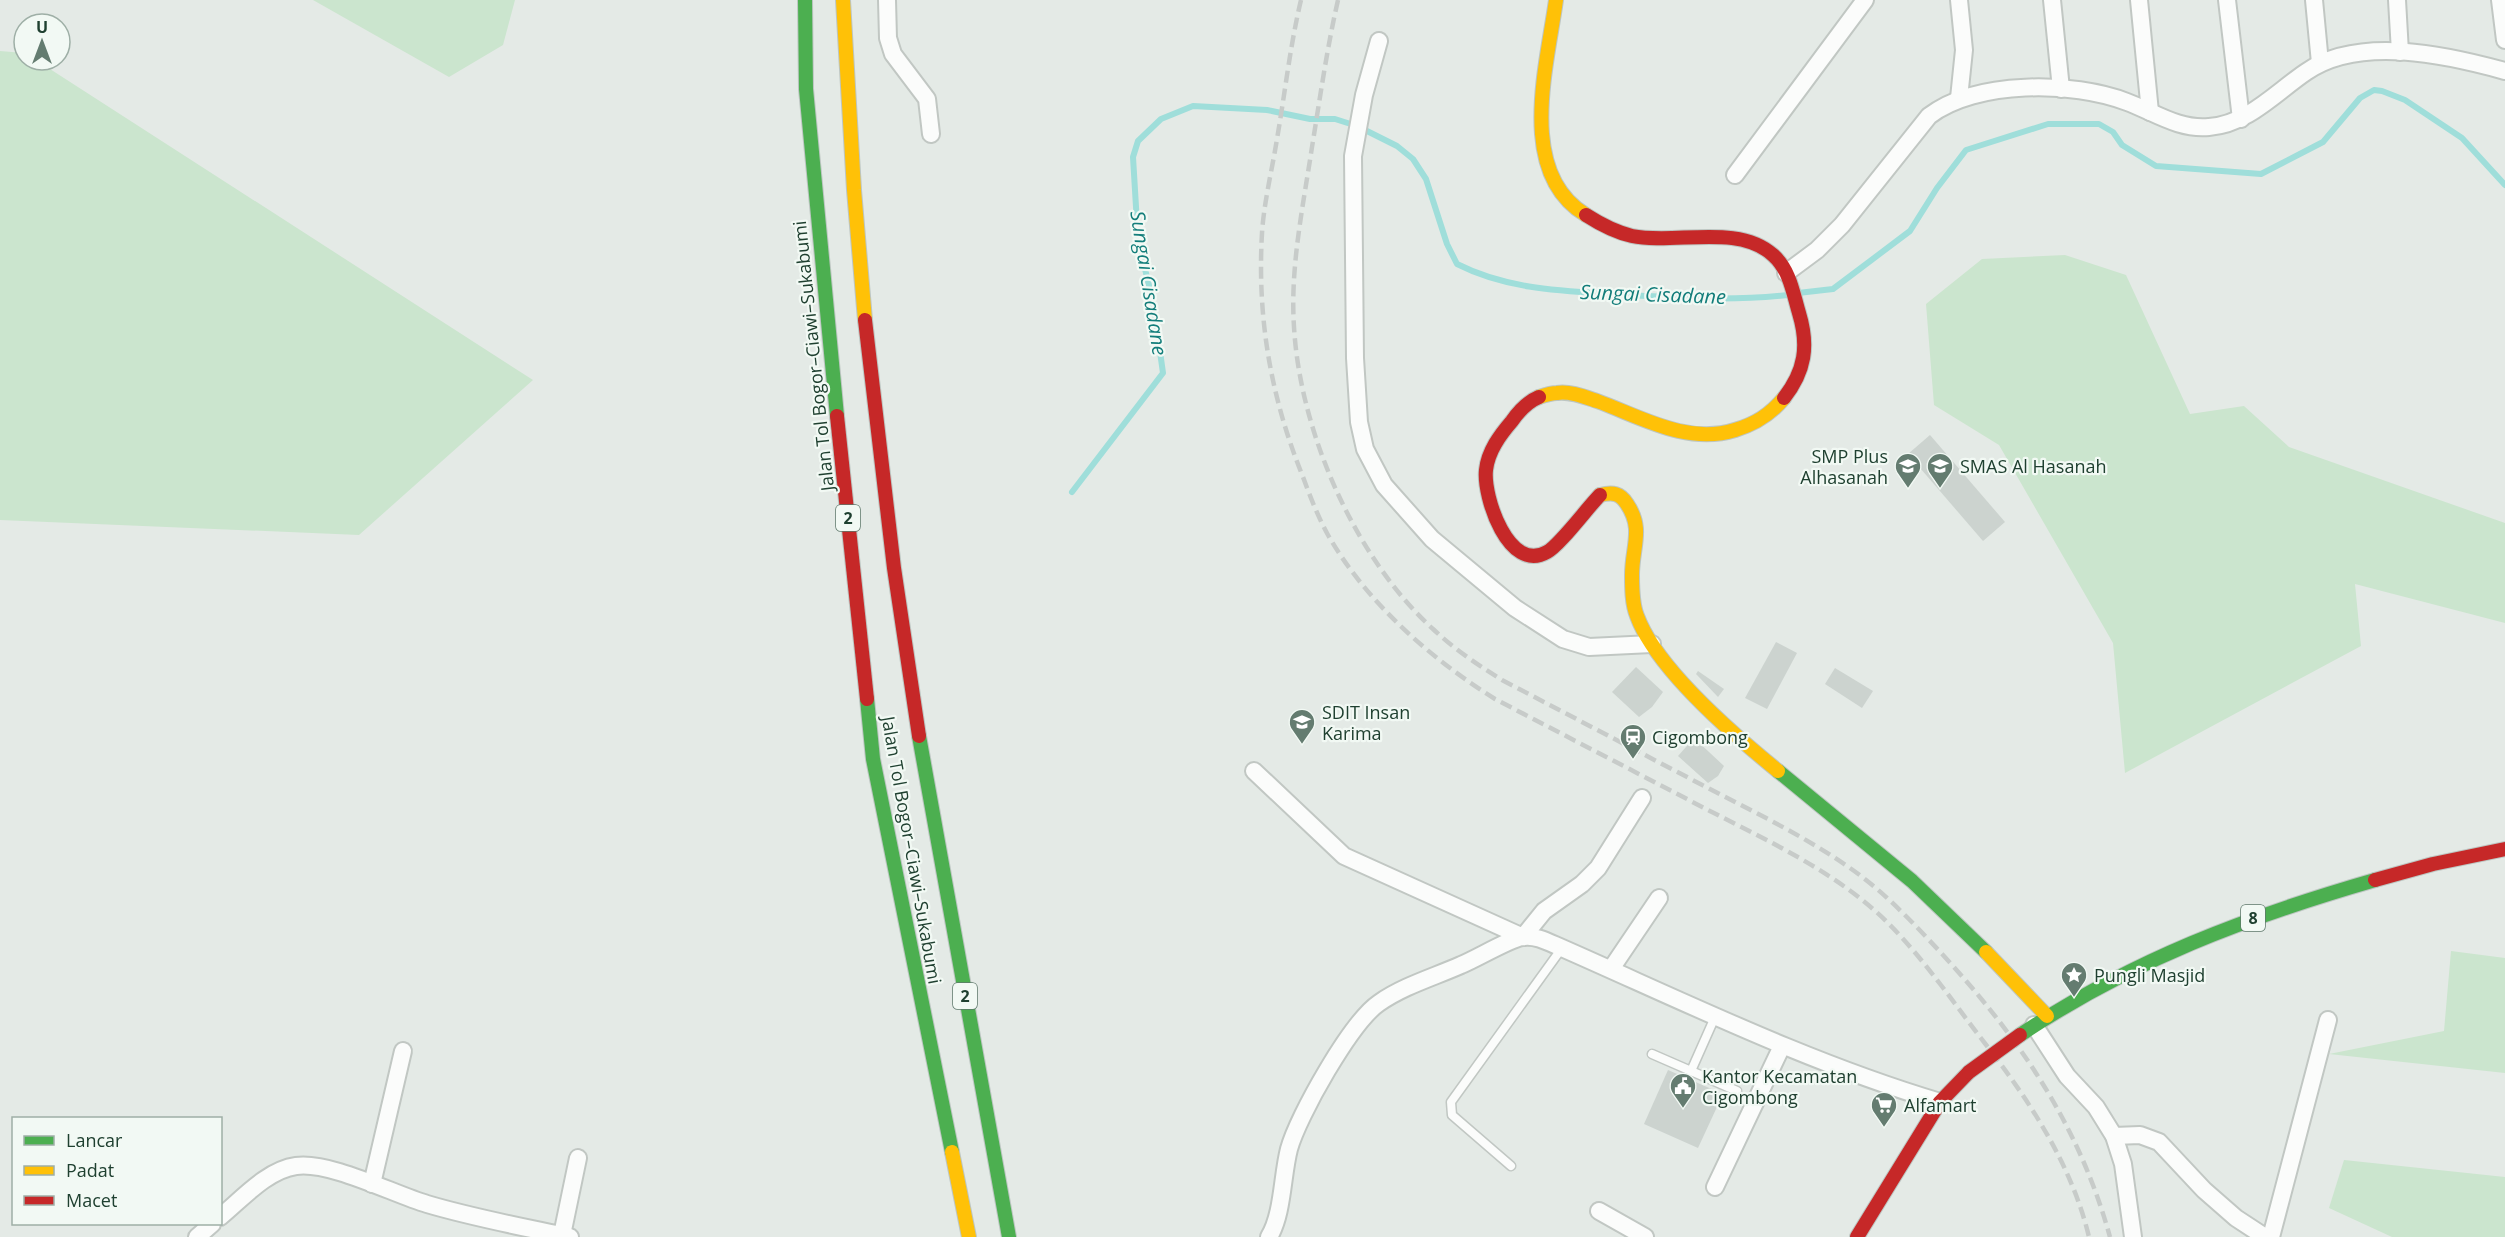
<svg xmlns="http://www.w3.org/2000/svg" width="2505" height="1237" font-family="'Open Sans',sans-serif">
<style>
.green{fill:#cbe5ce}
.lines{fill:none;stroke-linecap:round;stroke-linejoin:round}
.stream{stroke:#9fdeda;stroke-width:6}
.building{fill:#ccd3cf}
.lane-casing{stroke:#c1c7c3;stroke-width:11}
.street-casing{stroke:#c1c7c3;stroke-width:20}
.fast-casing{stroke:#bdc6c2;stroke-width:16}
.slow-casing{stroke:#bdc6c2;stroke-width:16}
.jam-casing{stroke:#bdc6c2;stroke-width:16}
.lane{stroke:#fbfcfb;stroke-width:8}
.street{stroke:#fbfcfb;stroke-width:16}
.fast{stroke:#4caf50;stroke-width:14}
.slow{stroke:#ffc107;stroke-width:14}
.jam{stroke:#c62828;stroke-width:14}
.rail{stroke:#c7cbc9;stroke-width:4.5;stroke-dasharray:12 6;stroke-linecap:butt}
.jam-bridge-casing{stroke:#bcc7c1;stroke-width:16;stroke-linecap:butt}
.jam-bridge{stroke:#c62828;stroke-width:14}
.labels{text-anchor:middle;dominant-baseline:central;stroke-width:4.5;stroke-linejoin:round;paint-order:stroke}
.shield{fill:#f2f9f4;stroke:#5e786b;stroke-width:1.5}
.shield-label{font-size:16px;font-weight:bold;fill:#1f4030}
.street-label{font-size:18px;fill:#1f4030;stroke:#f2f9f4}
.poi-label{font-size:18px;fill:#1f4030;stroke:#f2f9f4;text-anchor:start}
.water-label{font-size:20px;font-style:italic;fill:#127d7a;stroke:#f2f9f4}
</style>
<rect width="100%" height="100%" fill="#e4eae6"/>
<g class="green">
<polygon points="313,0 515,0 503,45 449,77"/>
<polygon points="0,51 24,53 24,60 36,60 533,380 359,535 0,520"/>
<polygon points="2065,255 2126,275 2190,414 2244,406 2289,447 2505,523 2505,623 2355,584 2361,646 2125,773 2113,643 1999,445 1934,405 1926,304 1982,259"/>
<polygon points="2451,951 2505,958 2505,1073 2329,1054 2444,1031"/>
<polygon points="2344,1160 2505,1177 2505,1237 2392,1237 2329,1208"/>
</g>
<g class="lines">
<g class="stream">
<polyline points="1798,293 1833,289 1910,231 1937,188 1966,150 2048,124 2099,124 2113,132 2122,145 2156,166 2261,174 2323,142 2360,98 2374,90 2382,91 2405,100 2462,138 2505,185"/>
<path d="M 1072,492 L 1163,373 L 1153,302 L 1138,240 L 1133,157 L 1138,141 L 1161,119 L 1193,106 L 1267,110 L 1310,119 L 1335,119 L 1357,126 L 1397,146 L 1413,159 L 1426,179 L 1447,244 L 1457,264 C 1510,291 1569,291 1627,295 C 1681,298 1734,301 1788,295"/>
</g>
</g>
<g class="building">
<polygon points="1930,435 2005,522 1983,541 1908,454"/>
<polygon points="1776,642 1797,653 1767,709 1745,698"/>
<polygon points="1636,667 1663,692 1652,707 1639,717 1612,692"/>
<polygon points="1835,668 1873,691 1862,708 1825,684"/>
<polygon points="1698,671 1724,689 1718,697 1696,674"/>
<polygon points="1694,738 1724,766 1718,776 1708,783 1678,756"/>
<polygon points="1668,1070 1723,1094 1698,1148 1644,1124"/>
</g>
<g class="lines">
<g class="lane-casing">
<g id="lane">
<polyline points="1652,1054 1737,1091"/>
<polyline points="1691,1071 1715,1017"/>
<polyline points="1511,1166 1452,1115 1451,1102 1562,948"/>
</g>
</g>
<g class="street-casing">
<g id="street">
<polyline points="887,0 888,38 893,54 927,99 931,134"/>
<polyline points="1959,0 1964,50 1959,98"/>
<polyline points="2052,0 2061,89"/>
<polyline points="2139,0 2150,112"/>
<polyline points="2227,0 2241,119"/>
<polyline points="2314,0 2320,63"/>
<polyline points="2397,0 2400,52"/>
<polyline points="2500,0 2505,40"/>
<polyline points="1379,41 1364,95 1353,156 1355,358 1359,422 1365,449 1384,485 1432,539 1515,608 1563,639 1589,647 1652,644"/>
<polyline points="1735,175 1865,0"/>
<path d="M 1786,273 L 1817,250 L 1842,225 L 1929,116 C 1976,80 2073,81 2127,102 C 2154,112 2179,130 2209,127 C 2248,124 2275,93 2306,72 C 2359,35 2447,55 2505,71"/>
<polyline points="1254,771 1344,856 1523,937 1544,911 1582,884 1598,868 1642,798"/>
<polyline points="1611,969 1659,898"/>
<polyline points="2034,1025 2067,1076 2096,1107 2114,1136 2123,1164 2133,1237"/>
<polyline points="2114,1136 2140,1135 2159,1142 2204,1190 2236,1218 2265,1237"/>
<polyline points="372,1184 403,1051"/>
<polyline points="1715,1187 1782,1046"/>
<polyline points="1599,1211 1645,1237"/>
<path d="M 220,1217 C 242,1199 267,1170 296,1166 C 330,1161 393,1194 427,1204 C 474,1218 523,1227 570,1237"/>
<polyline points="562,1235 578,1158"/>
<polyline points="197,1237 212,1224"/>
<path d="M 1269,1237 C 1283,1214 1282,1176 1289,1149 C 1298,1116 1351,1022 1379,1003 C 1403,986 1434,977 1461,965 C 1476,959 1511,938 1523,937 C 1537,935 1550,943 1562,948 C 1687,1003 1809,1063 1940,1102"/>
<polyline points="2271,1237 2328,1020"/>
</g>
</g>
<g class="fast-casing">
<g id="fast">
<polyline points="805,0 806,89 837,416"/>
<polyline points="867,699 873,759 952,1152"/>
<polyline points="919,736 1009,1237"/>
<polyline points="1778,771 1912,881 1986,952"/>
<path d="M 2020,1035 C 2132,960 2247,917 2375,880"/>
</g>
</g>
<g class="slow-casing">
<g id="slow">
<polyline points="843,0 854,190 865,320"/>
<path d="M 1556,0 C 1547,66 1516,173 1586,215"/>
<path d="M 1539,397 C 1545,395 1551,393 1557,393 C 1570,391 1585,397 1597,401 C 1641,417 1687,445 1735,430 C 1755,424 1770,415 1784,398"/>
<path d="M 1600,495 C 1613,492 1620,493 1627,504 C 1644,529 1632,547 1632,575 C 1632,588 1632,604 1637,616 C 1656,668 1735,736 1778,771"/>
<polyline points="1986,952 2047,1016"/>
<polyline points="952,1152 969,1237"/>
</g>
</g>
<g class="jam-casing">
<g id="jam">
<path d="M 1586,215 C 1600,224 1615,232 1632,236 C 1674,245 1738,223 1773,255 C 1790,270 1793,293 1799,313 C 1809,346 1805,371 1784,398"/>
<polyline points="865,320 894,568 919,736"/>
<path d="M 1539,397 C 1527,402 1519,411 1512,421 C 1500,435 1488,451 1486,470 C 1483,497 1509,574 1547,552 C 1559,546 1588,507 1600,495"/>
<polyline points="837,416 867,699"/>
<polyline points="2375,880 2433,864 2505,849"/>
<polyline points="1857,1237 1940,1102 1969,1072"/>
</g>
</g>
<use href="#lane" class="lane"/>
<use href="#street" class="street"/>
<use href="#fast" class="fast"/>
<use href="#slow" class="slow"/>
<use href="#jam" class="jam"/>
<g class="rail">
<path d="M 1301,0 C 1290,46 1285,93 1277,139 C 1272,170 1264,202 1262,233 C 1257,319 1271,398 1303,477 C 1310,496 1318,517 1328,535 C 1366,602 1431,659 1495,699 C 1566,736 1637,773 1708,810 C 1770,842 1838,873 1888,923 C 1925,960 1955,1005 1987,1046 C 2031,1103 2072,1166 2089,1237"/>
<path d="M 1338,0 C 1327,48 1320,98 1312,147 C 1303,207 1290,267 1294,327 C 1300,432 1355,558 1433,629 C 1454,649 1478,665 1502,680 C 1571,716 1639,752 1708,788 C 1760,815 1814,841 1861,876 C 1891,899 1917,927 1943,955 C 2020,1039 2079,1125 2110,1237"/>
</g>
<g class="jam-bridge-casing">
<polyline id="jam-bridge" points="1969,1072 2020,1035"/>
</g>
<use href="#jam-bridge" class="jam-bridge"/>
</g>
<defs>
<g id="school-pin" transform="scale(1.35)"><path d="M0 17L-7.5 6A9.5 9.5 0 1 1 7.5 6Z" fill="#647c70" stroke="#f2f9f4"/><path d="M0-5L7-2L0 1L-7-2ZM-4 1L0 2.5L4 1V4Q0 6-4 4Z" fill="#fff"/></g>
<g id="station-pin" transform="scale(1.35)"><path d="M0 17L-7.5 6A9.5 9.5 0 1 1 7.5 6Z" fill="#647c70" stroke="#f2f9f4"/><path d="M-3-6H3Q5-6 5-4V2Q5 4 3 4L4.5 6H3L1.5 4h-3L-3 6H-4.5L-3 4Q-5 4-5 2V-4Q-5-6-3-6ZM-3.5-4v3h7v-3ZM-3.5 1v1.5H-2V1ZM2 1v1.5H3.5V1Z" fill="#fff"/></g>
<g id="sight-pin" transform="scale(1.35)"><path d="M0 17L-7.5 6A9.5 9.5 0 1 1 7.5 6Z" fill="#647c70" stroke="#f2f9f4"/><path d="M0-6L1.8-2.2L6-1.7L2.9 1.2L3.7 5.4L0 3.3L-3.7 5.4L-2.9 1.2L-6-1.7L-1.8-2.2Z" fill="#fff"/></g>
<g id="civic-pin" transform="scale(1.35)"><path d="M0 17L-7.5 6A9.5 9.5 0 1 1 7.5 6Z" fill="#647c70" stroke="#f2f9f4"/><path d="M-.6-6.5H3V-4.5H.6V-3L4-1V1h2V6H-6V1h2V-1L-.6-3ZM-1.2 2.5V6h2.4V2.5Z" fill="#fff"/></g>
<g id="supermarket-pin" transform="scale(1.35)"><path d="M0 17L-7.5 6A9.5 9.5 0 1 1 7.5 6Z" fill="#647c70" stroke="#f2f9f4"/><path d="M-6-5.5h2.5l.6 2H6L4.5 2H-2.5L-4.4-4H-6ZM-1.5 3.2a1.3 1.3 0 1 0 .1 0ZM3 3.2a1.3 1.3 0 1 0 .1 0Z" fill="#fff"/></g>
</defs>
<g fill-rule="evenodd">
<use href="#school-pin" x="1908" y="466"/>
<use href="#school-pin" x="1940" y="466"/>
<use href="#school-pin" x="1302" y="722"/>
<use href="#station-pin" x="1633" y="737"/>
<use href="#sight-pin" x="2074" y="975"/>
<use href="#civic-pin" x="1683" y="1086"/>
<use href="#supermarket-pin" x="1884" y="1105"/>
</g>
<g class="labels">
<g class="shield">
<rect x="836" y="505" width="24" height="26" rx="4.5"/>
<rect x="2241" y="905" width="24" height="26" rx="4.5"/>
<rect x="953" y="983" width="24" height="26" rx="4.5"/>
</g>
<g class="shield-label">
<text x="848" y="518">2</text>
<text x="2253" y="918">8</text>
<text x="965" y="996">2</text>
</g>
<g class="street-label">
<text transform="translate(813 356) rotate(-96)">Jalan Tol Bogor–Ciawi–Sukabumi</text>
<text transform="translate(912 850) rotate(80)">Jalan Tol Bogor–Ciawi–Sukabumi</text>
</g>
<g class="poi-label">
<text x="1888" y="456" text-anchor="end">SMP Plus<tspan x="1888" dy="21">Alhasanah</tspan></text>
<text x="1960" y="466">SMAS Al Hasanah</text>
<text x="1322" y="712">SDIT Insan<tspan x="1322" dy="21">Karima</tspan></text>
<text x="1652" y="737">Cigombong</text>
<text x="2094" y="975">Pungli Masjid</text>
<text x="1702" y="1076">Kantor Kecamatan<tspan x="1702" dy="21">Cigombong</tspan></text>
<text x="1904" y="1105">Alfamart</text>
</g>
<g class="water-label">
<text transform="translate(1149 283) rotate(81)">Sungai Cisadane</text>
<text transform="translate(1653 294) rotate(2)">Sungai Cisadane</text>
</g>
</g>
<rect x="12" y="1117" width="210" height="108" fill="#f2f9f4" stroke="#9eafa6" stroke-width="1.5"/>
<rect x="24" y="1136" width="30" height="9" fill="#4caf50" stroke="#9eafa6" stroke-width="1.5"/>
<text x="66" y="1147" font-size="18" fill="#1f4030">Lancar</text>
<rect x="24" y="1166" width="30" height="9" fill="#ffc107" stroke="#9eafa6" stroke-width="1.5"/>
<text x="66" y="1177" font-size="18" fill="#1f4030">Padat</text>
<rect x="24" y="1196" width="30" height="9" fill="#c62828" stroke="#9eafa6" stroke-width="1.5"/>
<text x="66" y="1207" font-size="18" fill="#1f4030">Macet</text>
<g transform="translate(42 42)"><circle r="28" fill="#f2f9f4" stroke="#9eafa6" stroke-width="1.5"/>
<path d="M0-4.5L10 22L0 15L-10 22Z" fill="#647c70"/>
<text y="-9" font-size="16" font-weight="bold" text-anchor="middle" fill="#1f4030">U</text>
</g>
</svg>
